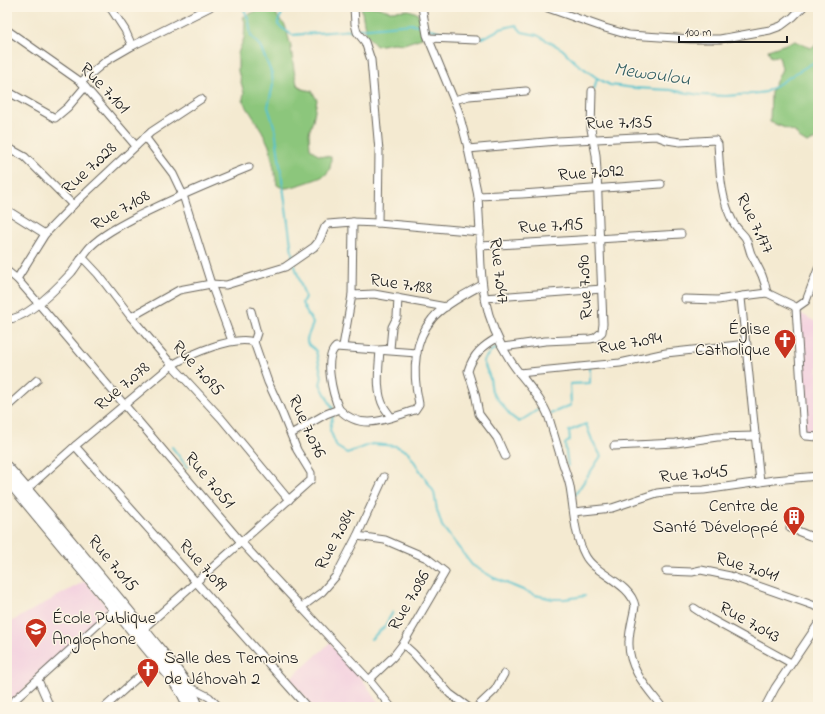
<svg xmlns="http://www.w3.org/2000/svg" width="825" height="714" font-family="'Indie Flower',sans-serif">
<style>
.built{fill:#f3cfdf}
.green{fill:#8cc67b;stroke:#54714c}
.lines{fill:none;stroke-linecap:round;stroke-linejoin:round}
.stream{stroke:#56c3ce;stroke-width:2}
.minor-casing{stroke:#68645b;stroke-width:9}
.secondary-casing{stroke:#68645b;stroke-width:12}
.minor{stroke:#fff;stroke-width:7}
.secondary{stroke:#fff;stroke-width:10}
.labels{text-anchor:middle;dominant-baseline:central;stroke-width:3;stroke-linejoin:round;paint-order:stroke}
.street-label{font-size:18px;fill:#1c1c1c;stroke:#fcf5e5}
.poi-label{font-size:18px;fill:#1c1c1c;stroke:#fcf5e5;text-anchor:end}
.water-label{font-size:19px;font-style:italic;fill:#335f63;stroke:#fcf5e5}
</style>
<rect width="100%" height="100%" fill="#fcf5e5"/>
<filter id="ink" filterUnits="userSpaceOnUse"><feTurbulence type="fractalNoise" baseFrequency=".025" numOctaves="2"/><feDisplacementMap in="SourceGraphic" scale="8" xChannelSelector="R" yChannelSelector="G"/><feConvolveMatrix kernelMatrix="1 2 1 2 8 2 1 2 1" color-interpolation-filters="sRGB"/></filter>
<filter id="wash" filterUnits="userSpaceOnUse"><feTurbulence type="fractalNoise" baseFrequency=".012" numOctaves="4" result="noise"/><feDisplacementMap in="SourceGraphic" scale="16" xChannelSelector="R" yChannelSelector="G"/><feGaussianBlur stdDeviation="0.9" result="paint"/><feColorMatrix in="noise" values="0 0 0 0 0 0 0 0 0 0 0 0 0 0 0 0 0 1.4 0 .05"/><feComposite in="paint" operator="in"/></filter>
<g filter="url(#wash)">
<rect width="100%" height="100%" fill="#f4ead1"/>
<g class="built">
<polygon points="796,311 818,323 818,436 805,435"/>
<polygon points="85,581 108,608 7,705 7,624"/>
<polygon points="330,643 353,667 374,696 380,705 378,707 313,707 290,679"/>
</g>
<g class="green">
<path d="M 265,7 L 274,7 L 278,18 L 285,25 L 291,47 L 294,70 L 297,84 L 302,89 L 312,91 L 317,100 L 313,120 L 309,133 L 310,148 L 318,155 L 331,157 C 331,163 331,171 325,175 C 322,178 291,188 286,188 C 282,188 280,187 277,185 L 270,148 L 262,131 L 243,101 L 243,98 L 244,93 L 238,71 L 238,53 L 244,38 L 245,22 L 243,17 Z"/>
<polygon points="361,7 376,7 390,11 409,10 417,13 422,20 422,38 404,44 393,43 376,46 366,34"/>
<polygon points="795,41 810,48 818,44 818,135 816,139 807,143 799,138 795,132 770,122 771,92 782,69 779,56 771,57 768,50"/>
</g>
<g class="lines">
<g class="stream">
<polyline points="243,7 249,21 251,36 260,46 272,74 273,85 268,107 275,129 293,259"/>
<polyline points="278,7 282,13 278,22 278,25 292,35 354,30"/>
<polyline points="427,28 455,36"/>
<polyline points="358,29 412,24 423,26"/>
<polyline points="477,38 483,38 500,29 516,25 522,32 537,35 562,49 575,62 597,78 610,85 635,88 671,90 700,95 726,96 751,94 766,92 799,71 818,60"/>
<polyline points="594,90 597,78"/>
<path d="M 294,263 L 305,297 L 302,303 L 307,313 L 313,323 C 312,329 304,339 308,344 C 311,347 314,348 316,351 L 322,377 L 320,384 L 333,409"/>
<polyline points="500,348 492,350 483,361 490,378 492,392 511,416 519,422 542,407"/>
<polyline points="333,413 330,430 337,447 347,453 372,444 396,446 408,452 434,492 437,510 442,526 472,565 494,578 535,595 553,599 565,599 585,596"/>
<polyline points="550,414 571,405 570,384 590,383 590,367"/>
<polyline points="172,447 187,467"/>
<polyline points="568,466 565,444 570,440 569,431 586,424 592,440 601,456 575,495"/>
<polyline points="371,639 384,627 393,612"/>
</g>
</g>
</g>
<g filter="url(#ink)">
<g class="lines">
<g class="minor-casing">
<g id="minor">
<polyline points="110,7 125,30 132,46"/>
<polyline points="354,7 355,24 357,32 365,42 371,60 379,151 378,223"/>
<polyline points="422,7 427,35 458,110 467,144 478,196 480,232"/>
<polyline points="545,7 605,28 629,35 691,39 720,39 770,30 781,26 793,17 803,7"/>
<polyline points="7,30 81,82 136,146"/>
<polyline points="429,38 476,40"/>
<polyline points="81,82 106,61 132,46 210,7"/>
<polyline points="7,91 55,118 68,107 85,87"/>
<polyline points="454,100 469,96 526,91"/>
<polyline points="145,137 173,174 183,195 211,284 232,341"/>
<polyline points="7,147 25,157 73,205"/>
<path d="M 468,149 L 557,141 L 656,136 L 667,140 L 680,142 L 715,140 L 718,144 C 720,172 720,197 733,222 C 736,228 741,232 745,237 C 748,242 749,249 751,254 C 759,269 764,276 767,293"/>
<polyline points="478,196 522,194 661,184"/>
<polyline points="7,210 45,234"/>
<polyline points="353,222 352,295 374,294 446,307"/>
<polyline points="480,246 681,234"/>
<polyline points="82,257 98,274 131,317 172,365 221,418 289,500"/>
<polyline points="7,271 17,279 38,303 241,542 369,680 391,707"/>
<polyline points="17,279 45,234 73,205 151,132 201,99"/>
<polyline points="484,298 602,289"/>
<polyline points="685,299 718,300 743,296"/>
<polyline points="796,308 804,434 806,436 818,437"/>
<polyline points="796,308 806,301 818,269"/>
<path d="M 131,317 L 179,290 L 211,284 L 226,285 L 285,267 L 314,247 L 319,241 L 325,227 L 328,224 L 353,222 L 378,223 L 480,232 C 480,280 483,318 510,360 C 522,379 541,396 549,418 C 553,431 557,445 561,458 C 564,468 568,477 570,487 C 574,510 574,535 585,555 C 594,574 631,583 635,606 C 633,618 629,630 629,642 C 628,668 647,688 662,707"/>
<path d="M 7,319 C 27,320 59,286 72,272 C 78,264 83,255 90,247 C 103,234 121,225 138,216 C 174,198 212,182 249,167"/>
<path d="M 497,338 C 483,346 473,354 468,371 L 475,393 L 479,414 L 497,438 L 505,456"/>
<polyline points="343,346 352,295"/>
<polyline points="503,347 545,341 590,339 595,338 602,332 603,324 597,172 596,155 591,129 592,91"/>
<polyline points="519,373 620,363 666,353 747,344"/>
<polyline points="7,407 37,380"/>
<path d="M 339,409 C 333,395 323,358 336,347 L 417,353"/>
<path d="M 391,417 C 389,414 386,410 384,407 C 375,391 379,367 380,350 L 390,349 L 392,327 L 397,317 L 398,298"/>
<path d="M 291,434 L 326,414 L 339,409 C 362,433 388,418 415,410 L 419,404 C 413,376 412,343 432,319 C 442,306 467,293 482,285"/>
<polyline points="75,446 307,707"/>
<polyline points="614,446 676,443 717,437 756,436"/>
<polyline points="760,482 741,298 743,296 767,293 794,306 796,308"/>
<path d="M 27,489 L 75,446 L 172,365 C 191,354 234,335 254,342"/>
<polyline points="574,512 612,508 657,493 674,491 704,490 774,480 818,476"/>
<polyline points="790,528 810,536 818,538"/>
<polyline points="357,536 385,540 427,558 445,572 403,644 393,657 369,680"/>
<polyline points="666,571 692,572 701,570 730,576 818,607"/>
<polyline points="302,607 322,592 336,576 357,536 384,477"/>
<polyline points="694,608 709,618 791,663"/>
<polyline points="143,629 311,480 311,473 297,450 280,408 268,382 254,342 257,333 251,311"/>
<polyline points="403,644 413,653 450,694 468,707"/>
<polyline points="38,680 50,707"/>
<polyline points="189,687 209,697 219,707"/>
<polyline points="7,707 115,609"/>
<polyline points="105,707 156,661"/>
<polyline points="477,707 495,690 504,674"/>
<polyline points="765,707 775,688 818,624"/>
</g>
</g>
<g class="secondary-casing">
<g id="secondary">
<path d="M 7,467 C 54,520 99,575 144,630 C 162,654 188,679 198,707"/>
<polyline points="7,479 170,676 182,693 189,707"/>
</g>
</g>
<use href="#minor" class="minor"/>
<use href="#secondary" class="secondary"/>
</g>
</g>
<defs>
<g id="church-pin" transform="scale(1.15)"><path d="M0 17L-7.5 6A9.5 9.5 0 1 1 7.5 6Z" fill="#c8321e" stroke="#fcf5e5"/><path d="M-1.2-6h2.4v3.5h3.3v2.4h-3.3V6h-2.4V-.1h-3.3v-2.4h3.3Z" fill="#fff"/></g>
<g id="building-pin" transform="scale(1.15)"><path d="M0 17L-7.5 6A9.5 9.5 0 1 1 7.5 6Z" fill="#c8321e" stroke="#fcf5e5"/><path d="M-4-6H4V6H1V3H-1V6H-4ZM-2.5-4.3h1.7v1.8h-1.7ZM.8-4.3h1.7v1.8H.8ZM-2.5-1h1.7V.8h-1.7ZM.8-1h1.7V.8H.8Z" fill="#fff"/></g>
<g id="school-pin" transform="scale(1.15)"><path d="M0 17L-7.5 6A9.5 9.5 0 1 1 7.5 6Z" fill="#c8321e" stroke="#fcf5e5"/><path d="M0-5L7-2L0 1L-7-2ZM-4 1L0 2.5L4 1V4Q0 6-4 4Z" fill="#fff"/></g>
</defs>
<g fill-rule="evenodd">
<use href="#church-pin" x="785" y="340"/>
<use href="#building-pin" x="794" y="517"/>
<use href="#school-pin" x="36" y="629"/>
<use href="#church-pin" x="148" y="669"/>
</g>
<g class="labels">
<g class="street-label">
<text transform="translate(104 89) rotate(46)">Rue 7.101</text>
<text transform="translate(619 124) rotate(-1)">Rue 7.135</text>
<text transform="translate(90 169) rotate(-43)">Rue 7.028</text>
<text transform="translate(591 174) rotate(-4)">Rue 7.092</text>
<text transform="translate(121 211) rotate(-30)">Rue 7.108</text>
<text transform="translate(754 224) rotate(64)">Rue 7.177</text>
<text transform="translate(551 227) rotate(-3)">Rue 7.195</text>
<text transform="translate(498 271) rotate(83)">Rue 7.047</text>
<text transform="translate(401 285) rotate(8)">Rue 7.188</text>
<text transform="translate(586 287) rotate(-93)">Rue 7.090</text>
<text transform="translate(630 344) rotate(-10)">Rue 7.094</text>
<text transform="translate(197 369) rotate(48)">Rue 7.095</text>
<text transform="translate(123 387) rotate(-40)">Rue 7.078</text>
<text transform="translate(306 427) rotate(65)">Rue 7.076</text>
<text transform="translate(694 475) rotate(-5)">Rue 7.045</text>
<text transform="translate(209 481) rotate(50)">Rue 7.051</text>
<text transform="translate(336 540) rotate(-62)">Rue 7.084</text>
<text transform="translate(112 564) rotate(50)">Rue 7.015</text>
<text transform="translate(202 566) rotate(48)">Rue 7.099</text>
<text transform="translate(747 568) rotate(17)">Rue 7.041</text>
<text transform="translate(410 601) rotate(-60)">Rue 7.086</text>
<text transform="translate(749 623) rotate(29)">Rue 7.043</text>
</g>
<g class="poi-label">
<text x="770" y="330">Église<tspan x="770" dy="21">Catholique</tspan></text>
<text x="778" y="507">Centre de<tspan x="778" dy="21">Santé Développé</tspan></text>
<text x="52" y="619" text-anchor="start">École Publique<tspan x="52" dy="21">Anglophone</tspan></text>
<text x="164" y="659" text-anchor="start">Salle des Temoins<tspan x="164" dy="21">de Jéhovah 2</tspan></text>
</g>
<g class="water-label">
<text transform="translate(652 75) rotate(8)">Mewoulou</text>
</g>
</g>
<rect width="825" height="714" fill="none" stroke="#fcf5e5" stroke-width="24"/>
<path d="M679 36v6h108v-6" fill="none" stroke="#1c1c1c" stroke-width="2"/>
<text x="685" y="36" font-size="12" fill="#1c1c1c" stroke="#fcf5e5" stroke-width="3" paint-order="stroke">100 m</text>
</svg>
